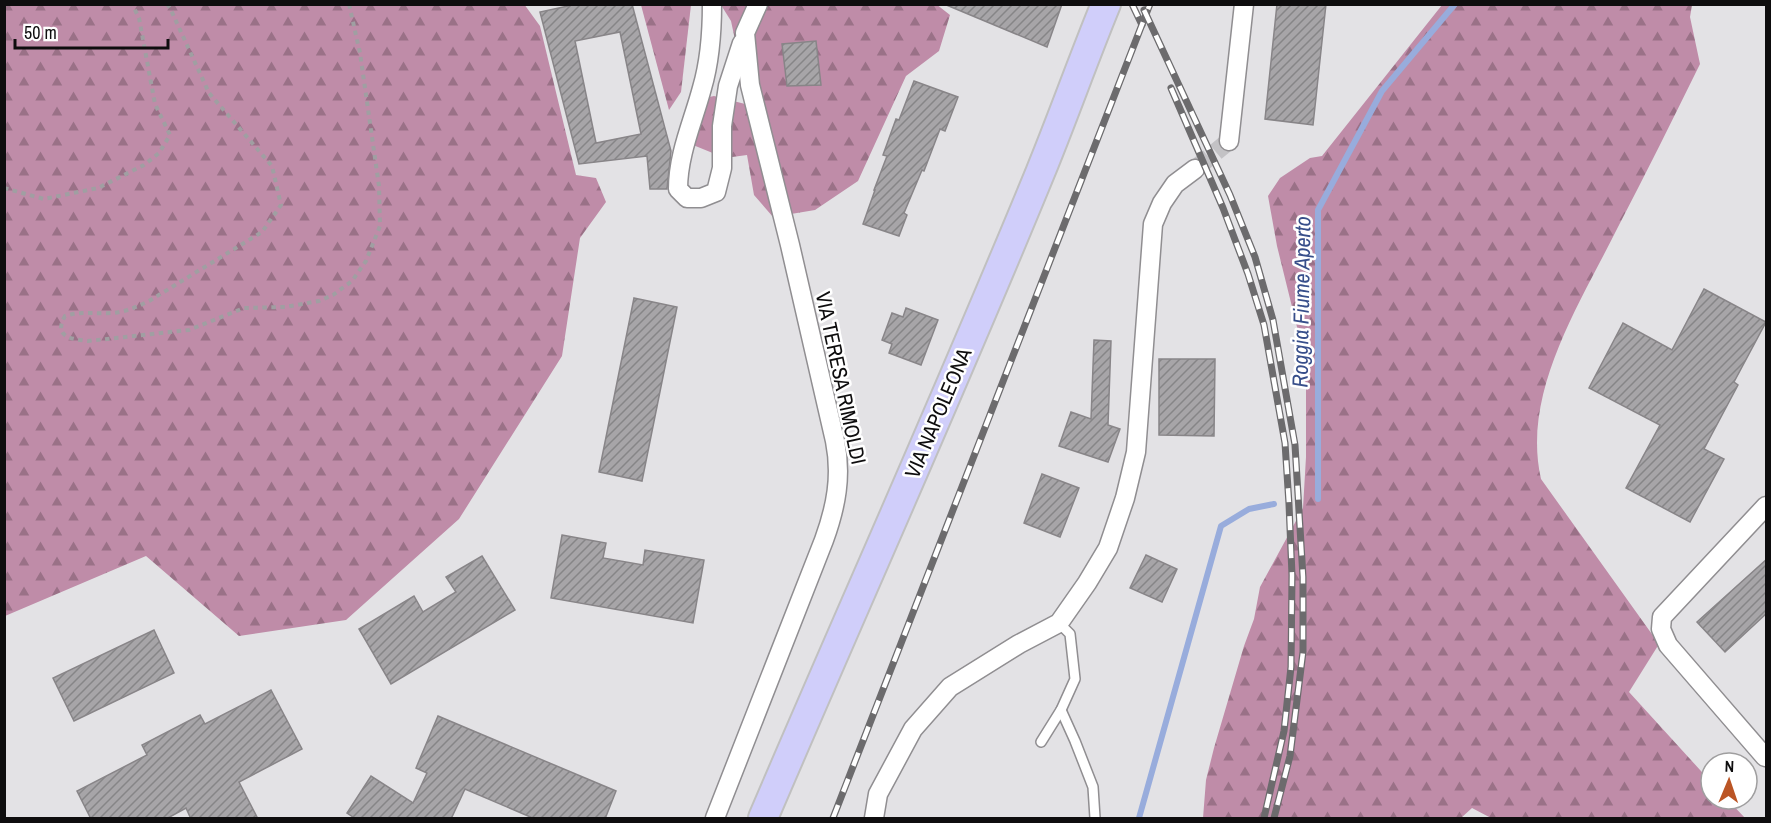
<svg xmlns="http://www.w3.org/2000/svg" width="1771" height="823" font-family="'Archivo Narrow',sans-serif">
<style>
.forest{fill:url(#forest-firs)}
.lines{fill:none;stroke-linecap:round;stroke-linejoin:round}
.stream{stroke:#98acdc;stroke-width:6}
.building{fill:url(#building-hatch);stroke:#888588;stroke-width:1.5;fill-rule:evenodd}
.minor-tunnel{stroke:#c3c2c5;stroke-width:18;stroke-dasharray:18 9;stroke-linecap:butt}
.service-casing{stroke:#908e91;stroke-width:12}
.minor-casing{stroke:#908e91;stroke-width:21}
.primary-casing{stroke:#c0c0c0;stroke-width:32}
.path{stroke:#a09fa2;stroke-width:4;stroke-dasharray:4.5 4.5;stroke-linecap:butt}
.service{stroke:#fff;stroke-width:9}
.minor{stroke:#fff;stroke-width:18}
.primary{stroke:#d0cefa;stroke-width:28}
.rail-casing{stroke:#6c6b6d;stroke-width:7}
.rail{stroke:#fff;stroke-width:4.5;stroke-dasharray:14;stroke-linecap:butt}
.labels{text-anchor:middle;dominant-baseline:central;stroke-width:5;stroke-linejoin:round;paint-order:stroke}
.street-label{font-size:21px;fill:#0e0d0e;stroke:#fff}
.water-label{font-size:22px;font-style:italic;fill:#374e8a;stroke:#fff}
</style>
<defs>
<pattern id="forest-firs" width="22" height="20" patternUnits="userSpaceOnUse" patternTransform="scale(1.5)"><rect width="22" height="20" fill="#bf8ca8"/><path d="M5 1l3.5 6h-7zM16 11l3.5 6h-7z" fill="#9a7187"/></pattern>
<pattern id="building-hatch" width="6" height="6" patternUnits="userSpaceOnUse" patternTransform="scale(1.5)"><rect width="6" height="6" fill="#a7a5a8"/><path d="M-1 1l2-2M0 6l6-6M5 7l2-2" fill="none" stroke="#868587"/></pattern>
</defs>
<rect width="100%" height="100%" fill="#e3e2e5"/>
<g class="forest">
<polygon points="5,4 524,4 540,26 576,175 596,178 606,202 580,238 562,356 459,519 346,620 239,636 146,556 5,616"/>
<polygon points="936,4 950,15 939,51 906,76 858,181 815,210 773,217 754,195 747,155 725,158 693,145 700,99 714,96 749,105 731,21 721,5"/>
<polygon points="641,5 691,5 681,92 669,110"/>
<path d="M 1442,5 L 1692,5 L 1690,17 L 1700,64 C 1673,119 1646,173 1618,227 C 1581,302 1521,392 1541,479 L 1659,644 L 1629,692 L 1711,782 L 1711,799 L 1727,799 L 1745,818 L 1491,818 L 1472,808 L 1461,818 L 1203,818 L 1206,780 L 1214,748 L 1244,646 L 1254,619 L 1260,587 L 1303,508 L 1306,457 L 1306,388 L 1297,327 L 1277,246 L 1268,196 L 1280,178 L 1310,158 L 1322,156 Z"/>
</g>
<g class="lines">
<g class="stream">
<polyline points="1318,499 1318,210 1382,91 1455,4"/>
<polyline points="1139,818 1221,526 1249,509 1274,504"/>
</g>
</g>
<g class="building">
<path d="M 577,4 L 632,4 L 671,151 L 667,189 L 650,189 L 647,156 L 579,164 L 540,12 ZM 620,32 L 641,134 L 596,143 L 575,41 Z"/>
<polygon points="944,4 1062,4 1047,47"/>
<polygon points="1277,4 1326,4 1313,125 1265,119"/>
<polygon points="816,41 821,85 787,86 782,44"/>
<polygon points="914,81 958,97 945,131 940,129 924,171 922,170 904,213 907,215 899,236 863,224 875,190 874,190 887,156 883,155 896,119 899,120"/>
<polygon points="1704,289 1766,322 1734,382 1738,385 1704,449 1724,459 1690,522 1626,488 1660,425 1589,388 1623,323 1672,350"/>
<polygon points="634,298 677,307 642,481 599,472"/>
<polygon points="906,308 938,320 921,365 889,353 892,344 882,340 892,313 903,317"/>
<polygon points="1094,340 1111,341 1108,425 1120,429 1108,462 1059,446 1071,412 1091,419"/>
<polygon points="1159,359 1215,359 1214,436 1159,435"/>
<polygon points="1042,474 1079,488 1060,537 1024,523"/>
<polygon points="562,535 606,543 603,558 643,565 645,550 704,560 693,623 551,598"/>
<polygon points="1146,555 1177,569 1162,602 1130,588"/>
<polygon points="482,556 515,610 391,684 359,629 414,596 423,612 456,592 446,577"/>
<polygon points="1767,559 1767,613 1725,652 1697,622"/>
<polygon points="154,630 174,673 74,721 53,678"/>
<polygon points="271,690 302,749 239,782 258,819 191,819 186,808 166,819 91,819 77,791 147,755 142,745 200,715 205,724"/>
<polygon points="438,716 616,791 605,819 535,819 465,789 451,819 356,819 347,813 371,776 413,803 427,773 416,768"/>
</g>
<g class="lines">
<polyline class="minor-tunnel" points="1195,169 1229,141"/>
<g class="service-casing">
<g id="service">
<polyline points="1061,710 1075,741 1093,787 1095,818"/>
<polyline points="1041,742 1061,710 1075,679 1070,634 1059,623"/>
</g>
</g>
<g class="minor-casing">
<g id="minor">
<path d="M 712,4 C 712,33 710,61 702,88 C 693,122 678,154 678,189 L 687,198 L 701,198 L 716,192 L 722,168 L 722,126 L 728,86 L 742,43"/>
<polyline points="1229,141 1244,4"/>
<polyline points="1765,757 1668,645 1661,629 1662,617 1766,506"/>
<path d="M 715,818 L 824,540 C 836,507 842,476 835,441 L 790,245 L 750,85 L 745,33 L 758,4"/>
<polyline points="874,818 878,794 913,729 950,687 1019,644 1059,623 1087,583 1108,548 1125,498 1136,452 1153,224 1162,203 1175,184 1195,169"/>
</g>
</g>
<g class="primary-casing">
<path id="primary" d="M 763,818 C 855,603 951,390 1040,173 C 1063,117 1083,60 1106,4"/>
</g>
<g class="path">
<path d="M 167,4 L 170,8 L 209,93 L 272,166 L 281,205 L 262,232 L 149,301 C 137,307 125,312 112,313 C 96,314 81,311 65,316 C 53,337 71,339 88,341 L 189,330 L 244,308 L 285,307 L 319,301 L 333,295 L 352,281 L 366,261 L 380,226 L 379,186 L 360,53 L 349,4"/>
<polyline points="4,188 44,199 98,188 144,165 159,153 170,135 155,104 139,18 132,4"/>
</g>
<use href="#service" class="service"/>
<use href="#minor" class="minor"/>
<use href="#primary" class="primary"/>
<g class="rail-casing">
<g id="rail">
<polyline points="1132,4 1142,25"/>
<polyline points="1144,10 1230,195 1255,257 1273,320 1295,445 1303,577 1303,652 1290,756 1274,818"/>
<polyline points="1171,88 1223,208 1248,274 1264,325 1285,443 1289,504 1292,575 1291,667 1284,731 1264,818"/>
<polyline points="833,818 1150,4"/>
</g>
</g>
<use href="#rail" class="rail"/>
</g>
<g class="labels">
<g class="street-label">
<text transform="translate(841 378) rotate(78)">VIA TERESA RIMOLDI</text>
<text transform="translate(938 413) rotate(-67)">VIA NAPOLEONA</text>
</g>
<g class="water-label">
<text transform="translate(1301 302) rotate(-89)">Roggia Fiume Aperto</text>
</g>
</g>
<rect width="1771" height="823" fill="none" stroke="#0e0d0e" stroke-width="12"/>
<g transform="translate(1729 781) rotate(2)"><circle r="28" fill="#ffffff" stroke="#9f9e9f" stroke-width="1.5"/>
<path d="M0-4.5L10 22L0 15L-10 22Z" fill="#bb5525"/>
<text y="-9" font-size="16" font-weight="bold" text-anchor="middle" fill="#0e0d0e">N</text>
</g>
<path d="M15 39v9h153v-9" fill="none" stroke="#0e0d0e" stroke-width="3"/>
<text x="24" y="39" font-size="18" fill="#0e0d0e" stroke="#ffffff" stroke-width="4.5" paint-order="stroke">50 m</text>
</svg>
